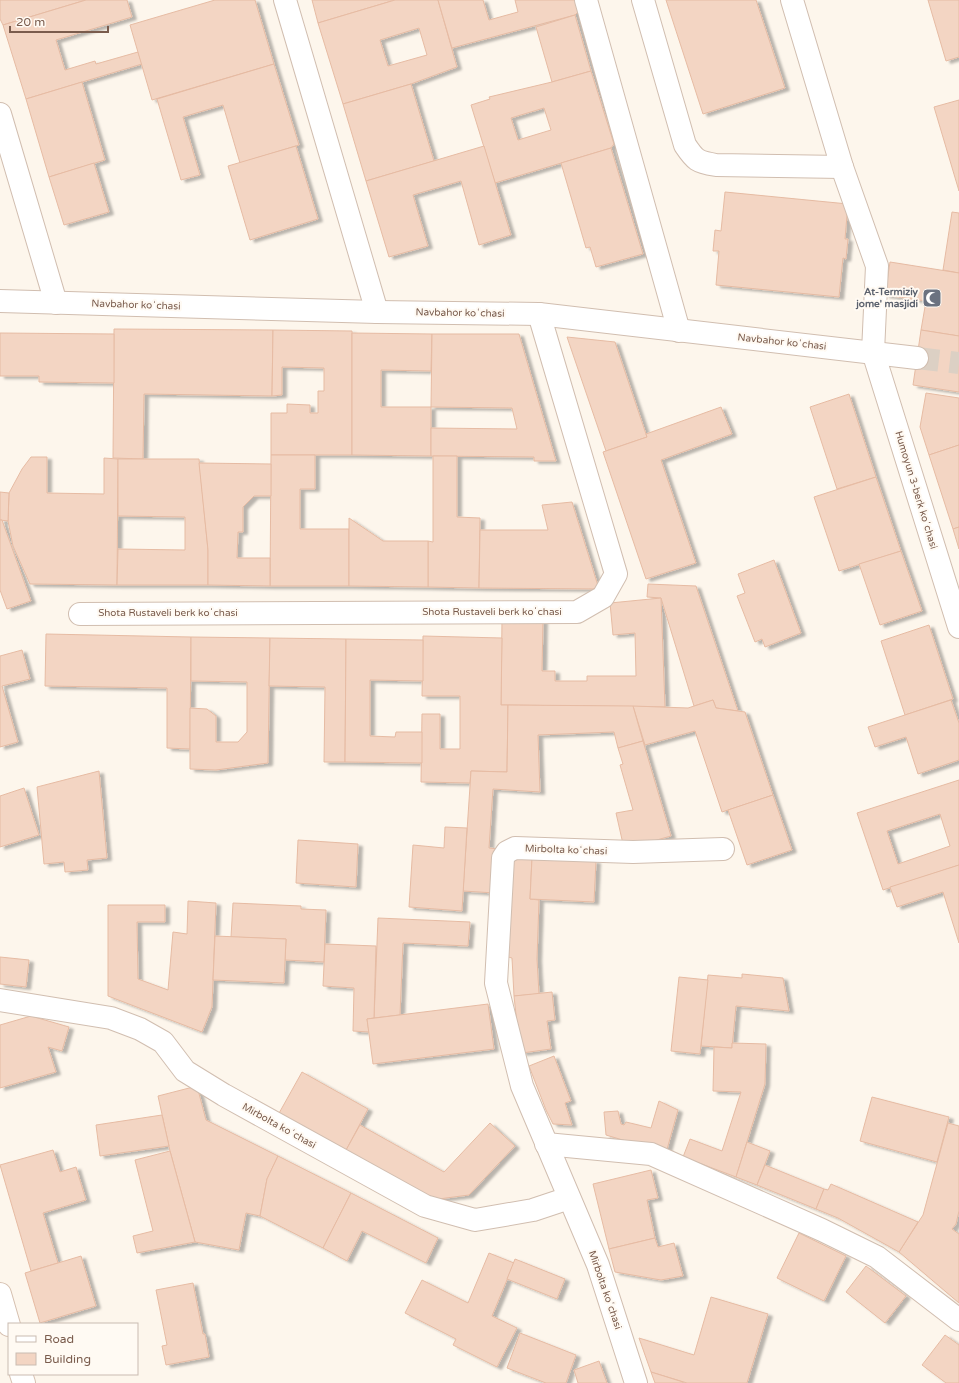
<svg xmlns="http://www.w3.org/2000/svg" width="959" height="1383" font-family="'Varela Round',sans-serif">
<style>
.building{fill:#f3d5c3;stroke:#e6bba3;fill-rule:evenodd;filter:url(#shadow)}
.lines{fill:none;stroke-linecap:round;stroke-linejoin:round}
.street-tunnel{stroke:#dcd0c4;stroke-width:22;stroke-dasharray:22 11;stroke-linecap:butt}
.street-casing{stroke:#d1beb0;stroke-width:24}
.secondary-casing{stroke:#d6c0b0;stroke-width:24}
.street{stroke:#fff;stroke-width:22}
.secondary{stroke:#fff;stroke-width:22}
.labels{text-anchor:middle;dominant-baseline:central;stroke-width:4;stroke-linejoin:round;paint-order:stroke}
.worship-label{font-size:10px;font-weight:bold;fill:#5b616d;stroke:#fffaf3;text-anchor:end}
.street-label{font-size:10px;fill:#7a5c4d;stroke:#fffaf3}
</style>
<defs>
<filter id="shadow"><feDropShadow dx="4.5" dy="2.5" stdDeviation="1" flood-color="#0004"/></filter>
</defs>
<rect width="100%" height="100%" fill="#fdf6ec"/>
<g class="building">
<polygon points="0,0 86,0 3,25 0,19"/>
<polygon points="86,0 127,0 132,17 56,40 65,70 95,61 96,64 138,52 142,64 26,99 3,25"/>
<polygon points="215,0 255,0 274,64 152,100 130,25"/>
<polygon points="312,0 395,0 318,23"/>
<path d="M 395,0 L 438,0 L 457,67 L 411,84 L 343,104 L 318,23 ZM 419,28 L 427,55 L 388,66 L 380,40 Z"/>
<polygon points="438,0 483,0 489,20 518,12 515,0 577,0 580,10 575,15 452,48"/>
<polygon points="666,0 756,0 785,88 703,114"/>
<polygon points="928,0 959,0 959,57 946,61"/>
<polygon points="575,15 591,71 552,82 536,27"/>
<polygon points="274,64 299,145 240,163 223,105 183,117 200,175 181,180 157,99"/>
<path d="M 591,71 L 614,144 L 611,148 L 495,183 L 471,105 L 490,99 L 489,97 L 552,82 ZM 544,108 L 551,130 L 518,140 L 511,118 Z"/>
<polygon points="82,82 105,160 49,177 26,99"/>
<polygon points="411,84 434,161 366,181 343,104"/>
<polygon points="959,100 959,191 934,107"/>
<polygon points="296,146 318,219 250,240 228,166"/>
<polygon points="484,146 511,235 479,245 461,181 413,195 428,246 389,257 366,181"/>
<polygon points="611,148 643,254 596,267 590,247 586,248 561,163"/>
<polygon points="94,163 109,212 64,225 49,177"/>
<polygon points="725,192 848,204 845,239 848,239 846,259 843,258 839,297 716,285 719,251 713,251 715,230 721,231"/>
<polygon points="952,212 959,213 959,273 943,270"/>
<polygon points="890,262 959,273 959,336 921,330 926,301 885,295"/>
<polygon points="114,329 273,330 272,396 144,394 143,459 113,458"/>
<polygon points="273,330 352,331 352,455 271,455 271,413 287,413 287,404 310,405 310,413 318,413 318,391 324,391 324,368 282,367 282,395 272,396"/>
<polygon points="921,330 959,336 959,392 913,385"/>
<polygon points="0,333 114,334 114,383 39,382 39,376 0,376"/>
<polygon points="352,333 432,334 431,371 381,370 381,407 431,407 431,456 352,455"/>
<polygon points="432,334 519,334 556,461 534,461 534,457 431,456 431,428 517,429 512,408 431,407"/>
<polygon points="567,337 615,342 647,437 606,451"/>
<polygon points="926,393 959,398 959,445 929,455 920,427"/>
<polygon points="849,394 876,477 837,489 810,407"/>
<polygon points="721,407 732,434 661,460 696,563 646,579 603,452 647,437 646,434"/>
<polygon points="959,445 959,527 953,529 929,455"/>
<polygon points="271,455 315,455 315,489 300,489 300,529 349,529 349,586 270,586"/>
<polygon points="433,456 457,456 457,517 480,518 479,588 428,587 428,541 433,542"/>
<polygon points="31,457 47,457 47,493 104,494 104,458 118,459 117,585 30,584 13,546 8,521 9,493 22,469"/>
<polygon points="118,459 199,459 208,550 208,585 117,585 118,549 185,550 185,517 118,516"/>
<polygon points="199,463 271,464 271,496 254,496 243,507 243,532 238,532 237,558 270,558 270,586 208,585 208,550"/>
<polygon points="876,477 901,551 839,571 814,497"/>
<polygon points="0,492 9,493 8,521 0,520"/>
<polygon points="572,502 599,589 479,588 480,530 548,530 542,505"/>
<polygon points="349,518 383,541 428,541 428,587 349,586"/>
<polygon points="0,520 2,520 31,601 7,609 0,590"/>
<polygon points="959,527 959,549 953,529"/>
<polygon points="901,551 922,611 880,625 859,564"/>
<polygon points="774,560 801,633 765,647 762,639 755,642 737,596 745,593 738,574"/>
<polygon points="648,584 696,586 738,711 716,708 713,700 694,706 661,598 647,597"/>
<polygon points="661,598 665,707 501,705 502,619 543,620 542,671 555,671 555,681 587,681 587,676 636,676 635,633 613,635 610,603"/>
<polygon points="929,625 953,699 905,715 881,641"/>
<polygon points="46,634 191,637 190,749 167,748 167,688 45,686"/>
<polygon points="423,636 502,638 501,705 508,705 507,772 471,771 470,783 421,782 422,714 440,714 440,749 460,749 460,696 422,696"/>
<polygon points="191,637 270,638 268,763 216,770 190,769 190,708 207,709 216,716 216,742 238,742 247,732 247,682 191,681"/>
<polygon points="270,638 346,639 345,762 324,762 325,687 269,686"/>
<polygon points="346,639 423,640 423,681 370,680 370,736 395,737 396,732 422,732 422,763 345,762"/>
<polygon points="22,650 30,679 2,686 18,742 0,747 0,656"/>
<polygon points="713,700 716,708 745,712 773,795 722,812 695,731 645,745 633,706 688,708"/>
<polygon points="951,700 959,723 959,760 918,774 906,737 875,747 868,727"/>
<polygon points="508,705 633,706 643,741 618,748 614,732 538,735 540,792 493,789 489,848 498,849 495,893 463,891 471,771 507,772"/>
<polygon points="643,741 671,836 646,843 623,844 616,813 633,810 620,765 623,764 618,748"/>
<polygon points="99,771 107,858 87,860 88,870 65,872 64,862 44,864 37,787"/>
<path d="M 959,780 L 959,865 L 883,890 L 857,813 ZM 940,814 L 950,846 L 898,864 L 887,831 Z"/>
<polygon points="24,788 39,835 0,847 0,796"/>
<polygon points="773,795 792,850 747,865 728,810"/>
<polygon points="445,827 467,828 462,911 409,907 413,845 444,848"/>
<polygon points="298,840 358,844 356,887 296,883"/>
<polygon points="512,857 532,858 530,899 539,900 537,959 539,994 514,996 512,958 508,957"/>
<polygon points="532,858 596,861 594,902 530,899"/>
<polygon points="959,865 959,943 943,892 897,907 890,887"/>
<polygon points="188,901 216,903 212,1007 202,1032 108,996 108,905 165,905 165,922 137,922 138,979 168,990 173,932 187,934"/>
<polygon points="233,903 301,906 301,909 326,910 324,962 285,960 286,939 231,937"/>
<polygon points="378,918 470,922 468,946 403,943 400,1015 374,1018"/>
<polygon points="215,936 286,939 284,983 213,980"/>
<polygon points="325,944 376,946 374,1018 367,1019 369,1032 353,1031 354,988 323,986"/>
<polygon points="0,957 29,960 26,987 0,984"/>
<polygon points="742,974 783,978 789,1011 736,1006 732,1048 701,1046 708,975 742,978"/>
<polygon points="679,977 708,980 700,1054 671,1051"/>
<polygon points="552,992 555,1020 547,1021 551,1049 522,1053 518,1024 517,1024 514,996"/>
<polygon points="488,1004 494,1049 373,1064 367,1019"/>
<polygon points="31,1016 69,1027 62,1051 48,1047 56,1072 0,1088 0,1025"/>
<polygon points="732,1043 766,1044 765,1084 736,1177 683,1157 690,1139 722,1151 741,1092 713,1091 714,1047 732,1048"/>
<polygon points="554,1056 571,1101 565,1103 572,1125 553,1124 546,1110 529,1066"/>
<polygon points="302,1072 368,1109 345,1152 278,1115"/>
<polygon points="197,1086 206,1120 278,1156 267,1179 260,1216 246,1213 239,1250 195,1242 170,1151 158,1096"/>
<polygon points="872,1097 949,1117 937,1162 860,1141"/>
<polygon points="659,1101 678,1110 666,1153 606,1135 604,1112 618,1111 621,1124 624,1125 626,1122 651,1128"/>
<polygon points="162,1115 169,1146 100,1156 96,1125"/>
<polygon points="490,1123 515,1146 469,1195 431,1200 345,1152 360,1125 444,1172"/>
<polygon points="948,1123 959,1126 959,1211 956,1224 952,1229 959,1234 959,1303 899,1252 923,1215"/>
<polygon points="747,1142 770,1151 757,1185 736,1177"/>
<polygon points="53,1150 60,1172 76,1167 86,1200 43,1213 58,1263 31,1271 0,1165"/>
<polygon points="170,1151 195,1242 137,1253 133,1236 153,1231 135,1160"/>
<polygon points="278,1156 351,1193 323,1248 260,1216 267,1179"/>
<polygon points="765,1165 824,1189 816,1209 757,1185"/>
<polygon points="651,1170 658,1198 647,1200 655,1238 609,1249 593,1184"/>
<polygon points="831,1184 918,1222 899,1252 838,1218 816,1209 824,1189 828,1190"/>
<polygon points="351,1193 438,1238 426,1263 362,1231 347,1261 323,1248"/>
<polygon points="799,1233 846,1256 824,1301 777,1278"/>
<polygon points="655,1238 658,1247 674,1243 683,1276 661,1280 615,1272 609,1249"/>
<polygon points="489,1253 514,1263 492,1316 517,1328 497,1367 453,1345 456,1339 405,1313 422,1280 468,1303"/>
<polygon points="81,1256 96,1306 40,1323 25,1273"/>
<polygon points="515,1259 565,1279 557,1299 507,1279"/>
<polygon points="866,1266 906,1296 885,1323 846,1292"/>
<polygon points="193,1283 203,1334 205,1334 209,1357 166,1365 162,1346 167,1345 156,1290"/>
<polygon points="711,1297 768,1314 747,1383 687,1383 651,1372 639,1338 694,1355"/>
<polygon points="520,1333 576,1355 566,1383 546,1383 507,1368"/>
<polygon points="945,1335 959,1345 959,1383 946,1383 922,1365"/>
<polygon points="599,1361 607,1383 578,1383 574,1370"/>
<polygon points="651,1372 683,1382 683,1383 655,1383"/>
</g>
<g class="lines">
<polyline class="street-tunnel" points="917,358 959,363"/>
<g class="street-casing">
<g id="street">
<polyline points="285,0 377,312"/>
<polyline points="586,0 679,331"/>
<path d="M 643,0 L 685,145 C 695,160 697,162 716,165 L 842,167 L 792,0"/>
<polyline points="0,114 56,303"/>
<polyline points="842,167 877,266 873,352 959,627"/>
<polyline points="0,301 377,312 539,314 917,358"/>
<polyline points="80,614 577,612 603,597 616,574 539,314"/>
<polyline points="0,1000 111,1018 140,1029 163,1042 185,1071 224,1095 425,1206 475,1220 533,1210 569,1198"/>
<polyline points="546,1144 651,1154 822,1230 877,1257 959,1320"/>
<polyline points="636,1383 598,1265 522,1086 496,983 503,858 507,852 515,848 633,852 723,849"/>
</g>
</g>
<g class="secondary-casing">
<g id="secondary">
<polyline points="0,1294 9,1325"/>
<polyline points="21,1374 24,1383"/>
</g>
</g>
<use href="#street" class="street"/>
<use href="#secondary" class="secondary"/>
</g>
<defs>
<g id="mosque-square" transform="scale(1)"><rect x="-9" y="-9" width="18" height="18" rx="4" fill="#6b7280" stroke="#fffaf3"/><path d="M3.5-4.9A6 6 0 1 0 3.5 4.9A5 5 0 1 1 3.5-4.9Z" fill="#fff"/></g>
</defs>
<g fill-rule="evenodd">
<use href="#mosque-square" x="932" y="298"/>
</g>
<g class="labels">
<g class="worship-label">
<text x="918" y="292">At-Termiziy<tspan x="918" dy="12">jome' masjidi</tspan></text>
</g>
<g class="street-label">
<text transform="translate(136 305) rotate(2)">Navbahor koʻchasi</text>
<text transform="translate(460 313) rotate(1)">Navbahor koʻchasi</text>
<text transform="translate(782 342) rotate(6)">Navbahor koʻchasi</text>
<text transform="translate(916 490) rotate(73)">Humoyun 3-berk koʻchasi</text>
<text x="492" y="612">Shota Rustaveli berk koʻchasi</text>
<text x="168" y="613">Shota Rustaveli berk koʻchasi</text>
<text transform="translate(566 850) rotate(2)">Mirbolta koʻchasi</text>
<text transform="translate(279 1126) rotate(29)">Mirbolta koʻchasi</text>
<text transform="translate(605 1290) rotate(71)">Mirbolta koʻchasi</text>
</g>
</g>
<rect x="8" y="1323" width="130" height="52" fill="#fffaf3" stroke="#cabbb1"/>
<rect x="16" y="1336" width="20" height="6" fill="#ffffff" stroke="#cabbb1"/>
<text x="44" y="1343" font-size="12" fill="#7a5c4d">Road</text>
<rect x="16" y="1353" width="20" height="12" fill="#f3d5c3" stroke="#cabbb1"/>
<text x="44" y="1363" font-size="12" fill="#7a5c4d">Building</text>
<path d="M10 26v6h98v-6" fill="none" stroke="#7a5c4d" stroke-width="2"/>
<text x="16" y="26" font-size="12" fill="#7a5c4d" stroke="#fffaf3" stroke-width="3" paint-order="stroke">20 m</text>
</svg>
